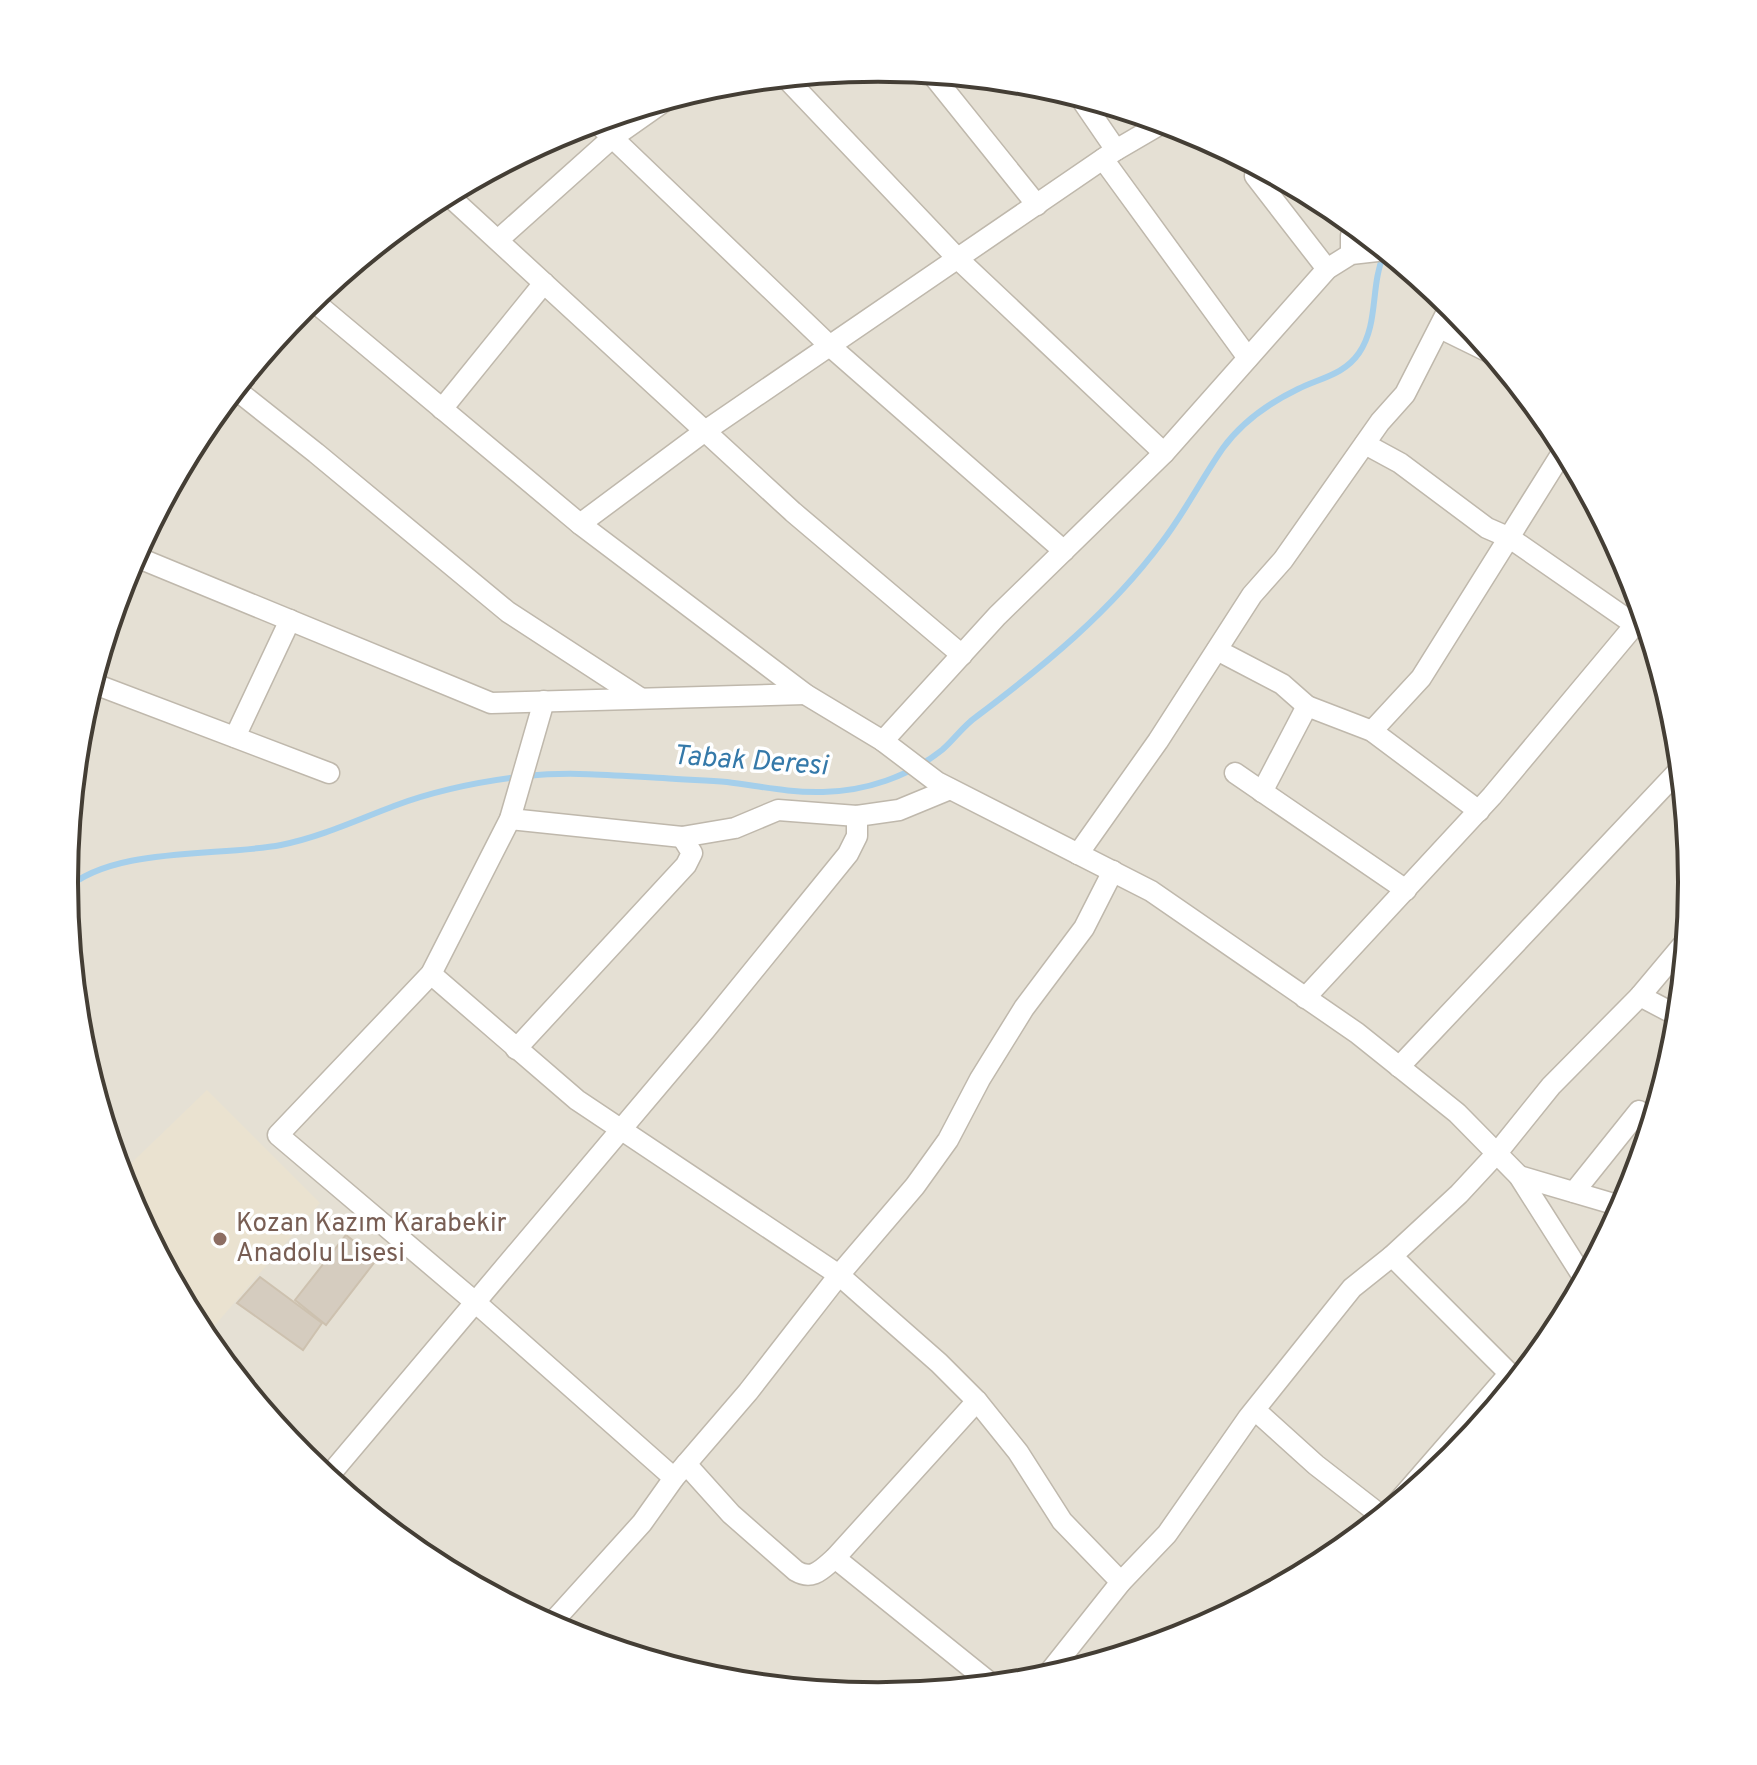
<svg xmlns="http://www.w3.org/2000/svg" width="1757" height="1765" font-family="Overpass,sans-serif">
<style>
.residential{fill:#e5e0d4}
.education{fill:#eae2d0}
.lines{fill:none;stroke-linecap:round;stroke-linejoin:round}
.stream{stroke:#a5cfeb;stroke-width:6}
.building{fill:#d5ccbf;stroke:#cdc1af;stroke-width:2}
.minor-casing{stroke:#bfb8ac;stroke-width:23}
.minor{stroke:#fff;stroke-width:20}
.education-dot{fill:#8d6e63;stroke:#fff;stroke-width:3}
.labels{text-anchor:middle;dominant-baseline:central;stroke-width:7;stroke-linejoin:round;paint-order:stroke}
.education-label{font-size:26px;fill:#785e54;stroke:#fff;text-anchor:start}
.water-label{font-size:28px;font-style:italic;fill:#3579a9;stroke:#fff}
.rim{fill:none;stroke:#443e35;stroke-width:4}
</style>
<rect width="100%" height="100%" fill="#f2eee6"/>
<circle class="residential" cx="879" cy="882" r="812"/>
<polygon class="education" points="207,1090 320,1203 204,1338 126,1194 120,1174"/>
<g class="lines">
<path class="stream" d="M 65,890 C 113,846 218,857 281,845 C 321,837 357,820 394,806 C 437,790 482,781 527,776 C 573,771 617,776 663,778 C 685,780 706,780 727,782 C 759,786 790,793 823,792 C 866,791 908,777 942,750 C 954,740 963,726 976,717 C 1045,665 1110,612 1162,542 C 1185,512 1202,478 1223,448 C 1242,422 1269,403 1298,389 C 1320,378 1344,375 1359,353 C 1379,324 1370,286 1384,254"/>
</g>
<g class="building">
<polygon points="346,1235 377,1259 326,1325 295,1300"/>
<polygon points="260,1277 322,1323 303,1350 237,1303"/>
<polygon points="187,1291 196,1300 192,1304 206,1318 197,1327 181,1297"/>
</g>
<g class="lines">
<g class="minor-casing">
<g id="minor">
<polyline points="931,73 1037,205"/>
<polyline points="785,77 958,259 1164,453"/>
<polyline points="1079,96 1116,150"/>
<polyline points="595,121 831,347 1064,551"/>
<polyline points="1103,159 1248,358"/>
<polyline points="1257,166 1255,176 1327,269"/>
<polyline points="447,194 793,512 962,655"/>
<polyline points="498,240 612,138 666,100"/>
<polyline points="1351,254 1351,236 1355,225"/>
<polyline points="311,299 580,524 805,694 883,741 937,782 1151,891 1357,1033 1457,1113 1519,1176 1585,1280"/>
<polyline points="1440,328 1495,355"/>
<polyline points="235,389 316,453 508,612 640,698"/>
<polyline points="442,409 544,283"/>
<polyline points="1365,444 1400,463 1487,528 1510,538 1634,624"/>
<polyline points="580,524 705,431 1116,150 1164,122"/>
<polyline points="134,556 491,703 805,694"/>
<polyline points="1217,650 1282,684 1307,706 1372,731 1479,811"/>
<polyline points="92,683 329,773"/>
<polyline points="544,701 510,819 431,974 278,1135 475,1302 674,1478"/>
<polyline points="1372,731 1421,678 1565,448"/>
<polyline points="235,737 290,620"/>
<polyline points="883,741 997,616 1164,453 1327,269 1351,254 1386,250"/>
<polyline points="1235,773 1406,890"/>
<polyline points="1262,792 1307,706"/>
<polyline points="510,819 682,837 735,828 778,810 857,816 899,810 950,789"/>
<polyline points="1078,854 1158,741 1252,595 1283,560 1380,422 1405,394 1451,304"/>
<polyline points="431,974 577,1100 839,1275 939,1363 977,1401 1018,1452 1062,1521 1121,1582"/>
<polyline points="1640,996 1680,1017"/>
<polyline points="1305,998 1492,796 1644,614"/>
<polyline points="516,1049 686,865 692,853 682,837"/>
<polyline points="1399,1067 1682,767"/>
<polyline points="1519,1176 1624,1207"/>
<polyline points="1574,1192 1639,1111"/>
<polyline points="1392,1256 1517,1381"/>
<polyline points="1255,1410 1316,1465 1383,1517"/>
<path d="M 686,1464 L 731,1514 L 796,1571 C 813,1581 822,1569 835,1558 L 977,1401"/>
<polyline points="327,1478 705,1030 848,854 857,836 857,816"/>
<polyline points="1389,1512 1509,1374"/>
<polyline points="835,1558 994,1686"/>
<polyline points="549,1626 642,1523 674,1478 748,1392 839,1275 915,1186 948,1140 980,1079 1024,1008 1084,928 1113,871"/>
<polyline points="1044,1679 1121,1582 1167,1534 1248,1418 1352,1288 1392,1256 1459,1194 1497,1153 1551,1086 1640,996 1687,940"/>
</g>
</g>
<use href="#minor" class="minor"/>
</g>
<circle class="education-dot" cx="220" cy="1239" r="8"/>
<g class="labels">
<g class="education-label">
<text x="236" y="1224">Kozan Kazım Karabekir<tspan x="236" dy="30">Anadolu Lisesi</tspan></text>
</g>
<g class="water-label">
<text transform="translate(750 762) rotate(4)">Tabak Deresi</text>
</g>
</g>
<path d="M0 0H1757V1765H0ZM78 882a800 800 0 1 1 1600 0a800 800 0 1 1-1600 0Z" fill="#fff" fill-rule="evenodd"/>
<path class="rim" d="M78 882a800 800 0 1 1 1600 0a800 800 0 1 1-1600 0Z"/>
</svg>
